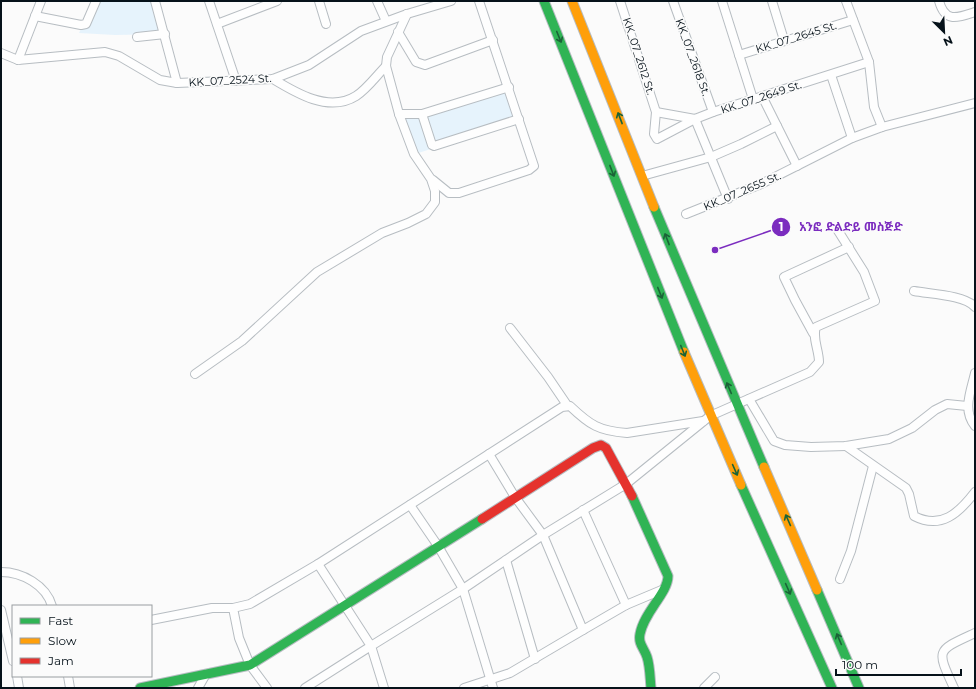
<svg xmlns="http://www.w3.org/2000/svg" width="976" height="689" font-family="Montserrat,'Noto Sans Ethiopic',sans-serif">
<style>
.green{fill:#e6f3fc}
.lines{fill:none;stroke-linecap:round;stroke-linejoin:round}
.street-casing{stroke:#b7bdc2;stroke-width:10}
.fast-casing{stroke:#b7bdc2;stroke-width:11}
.slow-casing{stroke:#b7bdc2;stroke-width:11}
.jam-casing{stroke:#b7bdc2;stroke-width:11}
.street{stroke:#fefefe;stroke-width:8}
.fast{stroke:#30b455;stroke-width:9}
.slow{stroke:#ff9f0a;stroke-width:9}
.jam{stroke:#e5322d;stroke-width:9}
.oneway{stroke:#1b6338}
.labels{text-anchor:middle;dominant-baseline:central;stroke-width:3.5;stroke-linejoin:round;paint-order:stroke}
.street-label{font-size:11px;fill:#06121a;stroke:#fbfbfb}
.leader{fill:none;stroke:#7b2cbf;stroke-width:1.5}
.callout-dot{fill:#7b2cbf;stroke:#fbfbfb;stroke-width:1.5}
.mark-label{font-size:12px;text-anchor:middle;font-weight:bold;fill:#fff}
.callout-label{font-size:12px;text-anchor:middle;font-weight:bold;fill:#7b2cbf;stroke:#fbfbfb;stroke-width:3.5;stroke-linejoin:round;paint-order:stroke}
</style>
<rect width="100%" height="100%" fill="#fbfbfb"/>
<g class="green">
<polygon points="94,1 155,1 165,34 115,35 79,33"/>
<polygon points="509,87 519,121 412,155 401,120"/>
</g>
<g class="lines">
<g class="street-casing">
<g id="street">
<polyline points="155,1 177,83"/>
<polyline points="209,1 236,81"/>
<polyline points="319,1 326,24"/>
<polyline points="377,1 386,21"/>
<polyline points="620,1 656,112 654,134 657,139 695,119 713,112 869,62"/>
<polyline points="673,1 713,112"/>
<polyline points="722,1 753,99"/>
<polyline points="772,1 784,40"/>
<polyline points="846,1 869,62 874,107 882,127"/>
<path d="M 939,1 C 945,23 957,18 975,12"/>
<polyline points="35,16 81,25 86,24 96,1"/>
<polyline points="217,24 277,1"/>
<polyline points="398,32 416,62 425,65 493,40"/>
<polyline points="137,37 165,34"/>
<polyline points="1,53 18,60 105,52 119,56 160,80 177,83 273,79 309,65 361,31 407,14 451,1"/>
<polyline points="739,55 853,20"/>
<polyline points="18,60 41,1"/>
<polyline points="831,75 852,138"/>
<path d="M 273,79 C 296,93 329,113 356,96 C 367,89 377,75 386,66"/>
<polyline points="762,96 797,166"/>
<polyline points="656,112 695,119"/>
<polyline points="399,114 422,114 509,87"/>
<polyline points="422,114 432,145 434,146 519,119"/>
<polyline points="695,119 728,199"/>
<polyline points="642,176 711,157 741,144 777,126"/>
<polyline points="433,180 449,193 459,193 529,170 534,166 479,1"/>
<polyline points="686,214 761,184 852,138 882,127 975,103"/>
<path d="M 914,291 C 930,294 965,295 975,307"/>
<polyline points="510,328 548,377 567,405"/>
<polyline points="813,333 795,300 784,277 849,247"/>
<path d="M 975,373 C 971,391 962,410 975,426"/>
<polyline points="195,374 242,341 317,272 382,233 408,223 426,214 435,202 435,191 431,179 414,154 399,114 386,66 387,57 407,14"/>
<polyline points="749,399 774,441 785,445 811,447 846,446 889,439 912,428 935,410 947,404 967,406"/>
<path d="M 846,446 L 906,488 L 909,494 L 914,516 C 941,530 959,513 975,492"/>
<polyline points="410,505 438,546 463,589 493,688"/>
<polyline points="583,510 626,605"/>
<polyline points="506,560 535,659"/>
<path d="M 1,572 C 22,572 46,585 52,606"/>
<polyline points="840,579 851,551 873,466"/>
<polyline points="1,610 13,661"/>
<polyline points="151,620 212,608 233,608"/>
<polyline points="583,630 626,605 664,589"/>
<polyline points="17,676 19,688"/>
<polyline points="68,676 70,688"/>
<polyline points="198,688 206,674"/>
<path d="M 267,688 L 250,665 L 239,638 L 233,608 L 250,604 L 318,564 L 562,407 L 570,406 C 590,425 599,431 627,433 L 703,421"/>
<polyline points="305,688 371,646 318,564"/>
<path d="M 384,688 L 371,646 L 463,589 L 543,535 L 626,484 L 710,416 L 810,372 L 819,362 C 819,350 812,338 816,327 L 875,301 L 864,272 L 837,229"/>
<polyline points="464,688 510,673 583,630 543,535 515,497 489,454"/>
<polyline points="704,688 715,677"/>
<path d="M 954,688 C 936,649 936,651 975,633"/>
</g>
</g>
<g class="fast-casing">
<g id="fast">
<polyline points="544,1 684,352"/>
<polyline points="654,207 764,467"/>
<polyline points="741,485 832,688"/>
<path d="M 632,496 L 668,576 C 668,593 644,612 640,634 C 638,644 644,648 647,657 C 650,666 650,678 651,688"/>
<polyline points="817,590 859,688"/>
<polyline points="140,688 250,665 482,519"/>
</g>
</g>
<g class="slow-casing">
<g id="slow">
<polyline points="572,1 654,207"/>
<polyline points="684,352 741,485"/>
<polyline points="764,467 817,590"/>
</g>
</g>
<g class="jam-casing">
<polyline id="jam" points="482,519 593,448 601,445 606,448 632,496"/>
</g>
<use href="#street" class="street"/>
<use href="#fast" class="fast"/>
<use href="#slow" class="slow"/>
<use href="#jam" class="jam"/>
</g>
<defs><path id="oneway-shaft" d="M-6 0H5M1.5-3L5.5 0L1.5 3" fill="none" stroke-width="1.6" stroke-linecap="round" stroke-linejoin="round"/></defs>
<g class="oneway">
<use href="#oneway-shaft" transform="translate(559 37) rotate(68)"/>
<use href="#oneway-shaft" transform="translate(620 118) rotate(-111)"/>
<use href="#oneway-shaft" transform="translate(612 171) rotate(69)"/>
<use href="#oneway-shaft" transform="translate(667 239) rotate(-111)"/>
<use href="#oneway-shaft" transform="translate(660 293) rotate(68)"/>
<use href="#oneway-shaft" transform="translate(683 351) rotate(68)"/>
<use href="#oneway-shaft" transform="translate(729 388) rotate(-113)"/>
<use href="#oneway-shaft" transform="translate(735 470) rotate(66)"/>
<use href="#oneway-shaft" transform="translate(788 520) rotate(-114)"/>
<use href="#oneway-shaft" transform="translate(788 589) rotate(66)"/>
<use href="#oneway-shaft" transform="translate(839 639) rotate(-113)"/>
</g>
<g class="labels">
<g class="street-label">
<text transform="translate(796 37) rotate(-17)">KK_07_2645 St.</text>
<text transform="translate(639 56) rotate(72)">KK_07_2612 St.</text>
<text transform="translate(693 57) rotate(70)">KK_07_2618 St.</text>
<text transform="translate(230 80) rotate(-3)">KK_07_2524 St.</text>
<text transform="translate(761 97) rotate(-18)">KK_07_2649 St.</text>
<text transform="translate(742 191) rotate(-23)">KK_07_2655 St.</text>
</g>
</g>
<path class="leader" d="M715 250L781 227"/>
<g class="callout-dot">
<circle cx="715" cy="250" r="4"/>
<circle cx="781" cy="227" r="10"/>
</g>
<g class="mark-label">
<text x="781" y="231">1</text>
</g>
<g class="callout-label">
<text x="851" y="231">አንፎ ድልድይ መስጅድ</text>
</g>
<rect width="976" height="689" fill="none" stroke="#06121a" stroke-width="4"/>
<rect x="12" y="605" width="140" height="72" fill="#fbfbfb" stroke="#999ea1"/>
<rect x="20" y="618" width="20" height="6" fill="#30b455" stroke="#999ea1"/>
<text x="48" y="625" font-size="12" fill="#06121a">Fast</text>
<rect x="20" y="638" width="20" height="6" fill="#ff9f0a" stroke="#999ea1"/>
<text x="48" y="645" font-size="12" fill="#06121a">Slow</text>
<rect x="20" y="658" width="20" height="6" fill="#e5322d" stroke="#999ea1"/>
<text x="48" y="665" font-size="12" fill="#06121a">Jam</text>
<g transform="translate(944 32) rotate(156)" stroke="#fbfbfb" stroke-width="3" paint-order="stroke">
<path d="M0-3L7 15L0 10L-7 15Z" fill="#06121a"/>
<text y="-6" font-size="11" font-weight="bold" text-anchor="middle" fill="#06121a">N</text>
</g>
<path d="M836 669v6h125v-6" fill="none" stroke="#06121a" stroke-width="2"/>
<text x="842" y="669" font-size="12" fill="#06121a" stroke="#fbfbfb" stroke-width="3" paint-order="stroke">100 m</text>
</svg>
